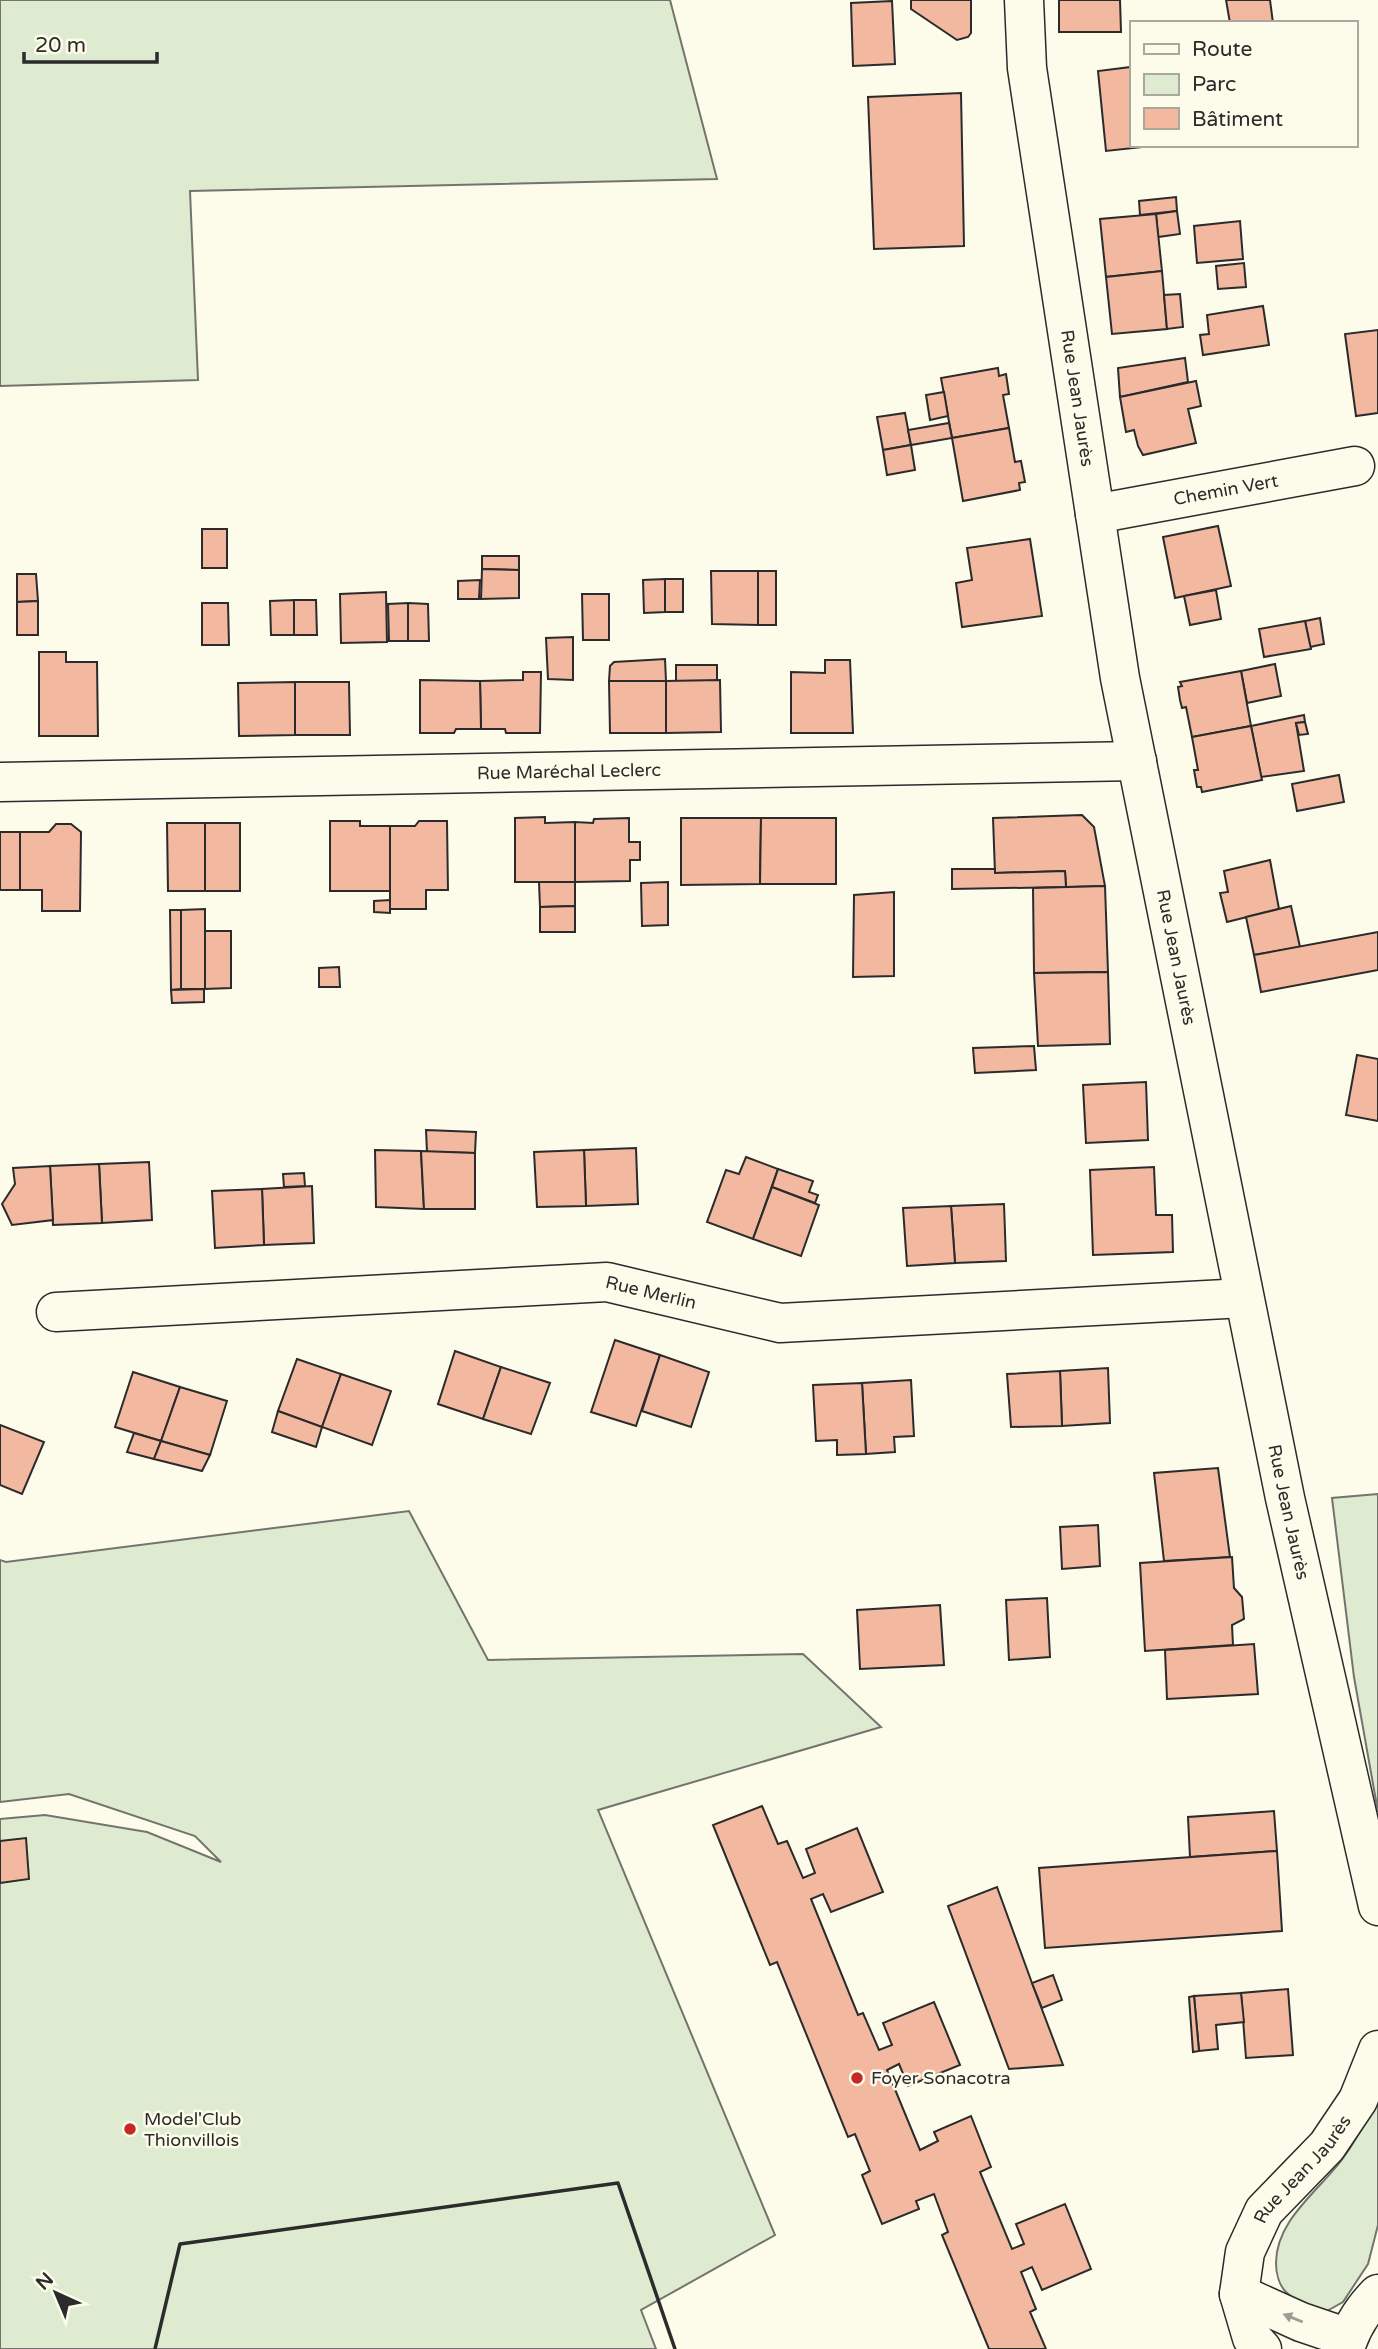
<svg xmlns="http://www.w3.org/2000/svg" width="1378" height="2349" font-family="'Varela Round',sans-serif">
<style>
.green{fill:#deebd1;stroke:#74746e;stroke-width:2}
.building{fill:#f2b8a0;stroke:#2b2b2b;stroke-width:2}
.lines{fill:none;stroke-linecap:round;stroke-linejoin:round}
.minor-casing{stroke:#2b2b2b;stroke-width:41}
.major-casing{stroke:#2b2b2b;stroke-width:41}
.minor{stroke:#fdfbea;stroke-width:38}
.major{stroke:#fdfbea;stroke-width:38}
.wall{stroke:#2b2b2b;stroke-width:3.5}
.oneway{fill:#9e9d94}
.poi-dot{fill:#c62828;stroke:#fdfbea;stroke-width:2.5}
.labels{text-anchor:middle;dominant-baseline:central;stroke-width:5;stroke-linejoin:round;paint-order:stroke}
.street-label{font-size:18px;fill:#2b2b2b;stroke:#fdfbea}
.poi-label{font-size:18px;fill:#2b2b2b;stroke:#fdfbea;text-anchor:start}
</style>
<rect width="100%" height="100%" fill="#fdfbea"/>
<g class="green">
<polygon points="0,0 670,0 717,179 190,191 198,380 0,386"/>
<polygon points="1378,1494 1378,1812 1354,1677 1332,1498"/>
<polygon points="409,1511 488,1660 803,1654 881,1727 598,1810 775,2235 641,2310 656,2349 0,2349 0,1819 45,1815 147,1832 221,1862 195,1836 69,1794 0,1802 0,1560 6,1562"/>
<path d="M 1378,2095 L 1378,2225 L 1368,2264 L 1343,2302 L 1325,2312 C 1312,2307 1296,2302 1286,2292 C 1279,2285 1276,2273 1276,2263 C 1276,2221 1317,2192 1341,2161 C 1356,2141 1368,2118 1378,2095 Z"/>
</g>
<g class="building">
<polygon points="911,0 971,0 971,33 968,37 957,40 911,9"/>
<polygon points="1059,0 1120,0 1121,32 1059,32"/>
<polygon points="1226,0 1270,0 1273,23 1230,23"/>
<polygon points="892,1 895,64 853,66 851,3"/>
<polygon points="1131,67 1131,145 1161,145 1106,151 1098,71"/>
<polygon points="961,93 964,246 874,249 868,97"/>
<polygon points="1176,197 1177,211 1140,215 1139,201"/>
<polygon points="1177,211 1180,234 1158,237 1156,214"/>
<polygon points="1156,214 1162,271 1106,277 1100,219"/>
<polygon points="1240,221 1243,259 1197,263 1194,226"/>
<polygon points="1244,263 1246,287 1218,289 1216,266"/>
<polygon points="1162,271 1167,329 1112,334 1106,277"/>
<polygon points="1180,294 1183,327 1167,329 1164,295"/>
<polygon points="1263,306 1269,345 1203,355 1200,335 1209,334 1207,315"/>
<polygon points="1378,330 1378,413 1356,416 1345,334"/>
<polygon points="1185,358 1188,382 1120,397 1118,368"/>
<polygon points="998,368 999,376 1006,374 1009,394 1003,395 1009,428 952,438 941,378"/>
<polygon points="1196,381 1201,406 1188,409 1196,443 1143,455 1138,446 1134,430 1126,432 1120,397"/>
<polygon points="944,392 948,416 930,420 926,395"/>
<polygon points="905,413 911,445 883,450 877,417"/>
<polygon points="949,423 952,438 911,445 908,430"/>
<polygon points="1009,428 1015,462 1021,461 1025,482 1019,483 1020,490 963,501 952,438"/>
<polygon points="911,445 915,470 887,475 883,450"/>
<polygon points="1218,526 1231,586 1175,598 1163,537"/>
<rect x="202" y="529" width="25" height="39"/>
<polygon points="1030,539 1042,616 962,627 956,583 972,580 967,548"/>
<polygon points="482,556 519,556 519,570 482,569"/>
<polygon points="482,569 519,570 519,598 481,599"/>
<polygon points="711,571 758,571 758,625 712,624"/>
<rect x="758" y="571" width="18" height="54"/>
<polygon points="17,574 36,574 38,601 17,602"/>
<rect x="665" y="579" width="18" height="33"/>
<polygon points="665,579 665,612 644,613 643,580"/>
<polygon points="480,580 479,599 458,599 458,581"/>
<polygon points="1216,590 1221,619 1190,625 1184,596"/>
<polygon points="386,592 387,642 341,643 340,594"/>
<polygon points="582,594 609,594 609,640 583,640"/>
<polygon points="294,600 294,635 271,635 270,601"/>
<polygon points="294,600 316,600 317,635 294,635"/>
<polygon points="38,601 38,635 17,635 17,602"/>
<polygon points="202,603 228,603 229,645 202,645"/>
<polygon points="408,603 408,641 389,641 388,604"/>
<polygon points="408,603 428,604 429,641 408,641"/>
<polygon points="1320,618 1324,644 1310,647 1305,621"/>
<polygon points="1305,621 1311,649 1264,657 1259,629"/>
<polygon points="573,637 573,680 548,679 546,638"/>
<polygon points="39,652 66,652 66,662 97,662 98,736 39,736"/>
<polygon points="665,659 666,681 609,681 610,666 614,662"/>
<polygon points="825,660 850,660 853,733 791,733 791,672 825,673"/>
<polygon points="1275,664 1281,696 1247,703 1241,671"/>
<rect x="676" y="665" width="41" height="16"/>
<polygon points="1241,671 1251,726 1192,737 1186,707 1182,708 1180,700 1178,687 1182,686 1180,682"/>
<polygon points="523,672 541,672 540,733 506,733 505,729 481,729 480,681 523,680"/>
<polygon points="420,680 480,681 481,729 456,729 454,733 420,733"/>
<polygon points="720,680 721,732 666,733 666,681"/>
<polygon points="609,681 666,681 666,733 610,733"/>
<polygon points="295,682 349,682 350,735 295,735"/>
<polygon points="295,682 295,735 239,736 238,683"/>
<polygon points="1304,715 1305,722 1296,723 1304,771 1261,777 1251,726"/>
<polygon points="1305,722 1308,734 1299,735 1296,723"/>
<polygon points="1251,726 1262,780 1202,792 1201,787 1197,787 1194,770 1198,770 1192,737"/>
<polygon points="1339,775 1344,802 1297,811 1292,784"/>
<polygon points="1082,815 1094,827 1105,886 1066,887 1065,871 995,873 993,818"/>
<polygon points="545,817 545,823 575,822 575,882 515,882 515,818"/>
<polygon points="629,818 629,842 640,842 640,860 630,860 630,881 575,882 575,822 593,823 594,819"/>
<polygon points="681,818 761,818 760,884 681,885"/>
<polygon points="761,818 836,818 836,884 760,884"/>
<polygon points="330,821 360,821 360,826 390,826 390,891 330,891"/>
<polygon points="419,821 447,821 448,890 426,890 426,909 390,909 390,826 415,826"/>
<polygon points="167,823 205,823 205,891 168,891"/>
<rect x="205" y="823" width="35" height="68"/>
<polygon points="56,824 71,824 81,832 80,911 42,911 42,890 20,890 20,832 49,832"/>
<rect x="0" y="832" width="20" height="58"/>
<polygon points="1270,860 1279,909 1227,922 1220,893 1228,892 1224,871"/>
<polygon points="952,869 995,869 995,873 1065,871 1066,887 952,889"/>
<polygon points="539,882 575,882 575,906 540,907"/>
<polygon points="668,882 668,925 642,926 641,883"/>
<polygon points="1105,886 1108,972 1034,973 1033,888"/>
<polygon points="894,892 894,976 853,977 854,895"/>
<polygon points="390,900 390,913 374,912 374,901"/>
<polygon points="575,906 575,932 540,932 540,907"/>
<polygon points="1291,906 1300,947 1254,955 1246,917"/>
<polygon points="205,909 205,989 181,989 181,910"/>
<polygon points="170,910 181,910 181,989 171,990"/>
<polygon points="205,931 231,931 231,988 205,989"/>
<polygon points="1378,932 1378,970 1261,992 1254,955"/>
<polygon points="339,967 340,987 319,987 319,968"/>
<polygon points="1108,972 1110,1044 1038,1046 1034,973"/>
<polygon points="204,989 204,1002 172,1003 171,990"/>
<polygon points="1034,1046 1036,1070 975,1073 973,1048"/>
<polygon points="1357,1055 1378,1059 1378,1121 1346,1115"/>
<polygon points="1146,1082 1148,1140 1086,1143 1083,1085"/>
<polygon points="426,1130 476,1132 475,1153 427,1152"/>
<polygon points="636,1148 638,1204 586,1206 584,1150"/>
<polygon points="375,1150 421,1151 424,1209 376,1207"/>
<polygon points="584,1150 586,1206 537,1207 534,1152"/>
<polygon points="421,1151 475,1153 475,1209 424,1209"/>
<polygon points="746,1157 778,1169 753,1239 707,1222 726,1170 739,1174"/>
<polygon points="149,1162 152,1220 102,1223 99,1164"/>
<polygon points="99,1164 102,1223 53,1225 50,1166"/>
<polygon points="50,1166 53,1220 12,1225 2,1204 15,1184 13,1168"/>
<polygon points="1154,1167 1156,1215 1172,1215 1173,1252 1093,1255 1090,1170"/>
<polygon points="778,1169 813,1181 809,1192 818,1195 815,1203 772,1187"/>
<polygon points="304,1173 305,1186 284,1187 283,1174"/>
<polygon points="312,1186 314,1243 264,1245 262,1189"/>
<polygon points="772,1187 819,1205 801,1256 753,1239"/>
<polygon points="262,1189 264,1245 215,1248 212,1191"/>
<polygon points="1004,1204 1006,1261 955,1263 951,1206"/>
<polygon points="951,1206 955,1263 907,1266 903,1208"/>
<polygon points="615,1340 660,1355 636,1426 591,1412"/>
<polygon points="455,1351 501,1367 483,1419 438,1404"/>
<polygon points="660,1355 709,1372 691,1427 642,1411"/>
<polygon points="297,1359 341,1374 322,1427 278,1411"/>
<polygon points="501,1367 550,1383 531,1434 483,1419"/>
<polygon points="1108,1368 1110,1423 1062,1426 1060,1371"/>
<polygon points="1060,1371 1062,1426 1011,1427 1007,1374"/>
<polygon points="133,1372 180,1387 161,1441 115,1427"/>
<polygon points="341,1374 391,1391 372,1445 322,1427"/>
<polygon points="911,1380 914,1436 894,1437 895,1452 866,1454 862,1383"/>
<polygon points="862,1383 866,1454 837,1455 837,1440 816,1441 813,1385"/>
<polygon points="180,1387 227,1401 210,1455 161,1441"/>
<polygon points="278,1411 322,1427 316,1447 272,1432"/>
<polygon points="0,1425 44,1442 22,1494 0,1485"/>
<polygon points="134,1433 161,1441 154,1459 127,1452"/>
<polygon points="161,1441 210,1455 202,1471 154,1459"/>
<polygon points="1218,1468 1230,1557 1164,1561 1154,1473"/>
<polygon points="1098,1525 1100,1566 1062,1569 1060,1527"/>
<polygon points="1232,1557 1234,1588 1242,1597 1244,1619 1232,1625 1233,1645 1145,1651 1140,1563"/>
<polygon points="1047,1598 1050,1657 1009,1660 1006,1600"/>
<polygon points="940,1605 944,1665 860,1669 857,1610"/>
<polygon points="1254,1644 1258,1694 1167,1699 1165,1650"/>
<polygon points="762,1806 778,1844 787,1841 803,1878 815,1873 806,1849 857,1828 883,1892 831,1912 823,1894 811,1899 858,2015 863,2013 879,2050 892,2045 883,2023 934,2002 960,2065 908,2086 899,2064 887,2070 920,2150 938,2141 934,2132 971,2116 991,2167 980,2172 1012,2249 1024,2244 1016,2224 1065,2204 1091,2269 1042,2290 1032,2267 1021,2272 1036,2309 1030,2312 1046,2349 989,2349 942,2235 948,2232 934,2194 916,2201 919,2209 882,2224 862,2175 870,2171 855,2134 848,2137 777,1962 770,1965 713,1825"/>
<polygon points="1274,1811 1277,1851 1190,1857 1188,1817"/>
<polygon points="26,1838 29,1879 0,1883 0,1841"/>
<polygon points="1277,1851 1282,1931 1045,1948 1039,1868"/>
<polygon points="997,1887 1032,1983 1063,2065 1009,2069 948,1906"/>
<polygon points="1053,1975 1062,2000 1042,2008 1032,1983"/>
<polygon points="1288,1989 1293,2055 1246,2058 1241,1993"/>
<polygon points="1241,1993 1244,2022 1216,2025 1218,2049 1199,2051 1194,1996"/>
<polygon points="1194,1996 1199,2051 1193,2052 1189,1997"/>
</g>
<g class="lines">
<g class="minor-casing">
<g id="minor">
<path id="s1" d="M 1024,0 L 1027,68 L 1120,678 L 1285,1498 L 1378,1906"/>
<path id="s2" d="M 1095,514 L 1355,466"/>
<path id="s3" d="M 0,782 L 1137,761"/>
<path id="s4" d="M 56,1312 L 607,1282 L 780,1323 L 1244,1298"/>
<polyline points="1239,2294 1301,2322 1348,2338"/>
<path id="s5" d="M 1262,2349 L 1252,2338 L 1239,2294 L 1245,2252 L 1264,2211 L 1327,2146 L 1358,2100 L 1378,2050"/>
</g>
</g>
<g class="major-casing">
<path id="major" d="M 1345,2349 C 1351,2328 1363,2309 1378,2294"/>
</g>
<use href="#minor" class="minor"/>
<use href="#major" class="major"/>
<polyline class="wall" points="155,2349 180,2244 618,2183 675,2349"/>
</g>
<defs><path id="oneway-solid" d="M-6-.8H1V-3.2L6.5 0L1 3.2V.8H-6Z" transform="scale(1.75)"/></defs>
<use class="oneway" href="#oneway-solid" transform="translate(1293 2318) rotate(-158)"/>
<g class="poi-dot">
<circle cx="857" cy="2078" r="7"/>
<circle cx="130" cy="2129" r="7"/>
</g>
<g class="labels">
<g class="street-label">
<text stroke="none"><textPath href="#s1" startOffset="402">Rue Jean Jaurès</textPath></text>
<text stroke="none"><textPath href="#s2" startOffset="133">Chemin Vert</textPath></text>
<text stroke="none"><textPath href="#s3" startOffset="569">Rue Maréchal Leclerc</textPath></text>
<text stroke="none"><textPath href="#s1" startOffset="970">Rue Jean Jaurès</textPath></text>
<text stroke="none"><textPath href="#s4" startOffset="597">Rue Merlin</textPath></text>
<text stroke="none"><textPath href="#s1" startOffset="1536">Rue Jean Jaurès</textPath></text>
<text stroke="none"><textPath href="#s5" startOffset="205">Rue Jean Jaurès</textPath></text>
</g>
<g class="poi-label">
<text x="871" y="2078">Foyer Sonacotra</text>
<text x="144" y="2119">Model'Club<tspan x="144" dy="21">Thionvillois</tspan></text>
</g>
</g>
<rect x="1130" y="21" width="228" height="126" fill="#fdfbea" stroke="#a9a89e" stroke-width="2"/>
<rect x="1144" y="44" width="35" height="10" fill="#fdfbea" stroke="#a9a89e" stroke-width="2"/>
<text x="1192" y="56" font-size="21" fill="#2b2b2b">Route</text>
<rect x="1144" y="74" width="35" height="21" fill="#deebd1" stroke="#a9a89e" stroke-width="2"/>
<text x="1192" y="91" font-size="21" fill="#2b2b2b">Parc</text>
<rect x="1144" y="108" width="35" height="21" fill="#f2b8a0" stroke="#a9a89e" stroke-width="2"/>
<text x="1192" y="126" font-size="21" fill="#2b2b2b">Bâtiment</text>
<g transform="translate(56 2293) rotate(316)" stroke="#fdfbea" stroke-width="5" paint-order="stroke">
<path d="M0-5L12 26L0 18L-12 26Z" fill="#2b2b2b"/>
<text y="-10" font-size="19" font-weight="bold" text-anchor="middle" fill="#2b2b2b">N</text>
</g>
<path d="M24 52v10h133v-10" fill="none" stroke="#2b2b2b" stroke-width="3.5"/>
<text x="35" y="52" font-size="21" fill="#2b2b2b" stroke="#fdfbea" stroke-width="5" paint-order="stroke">20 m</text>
</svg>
